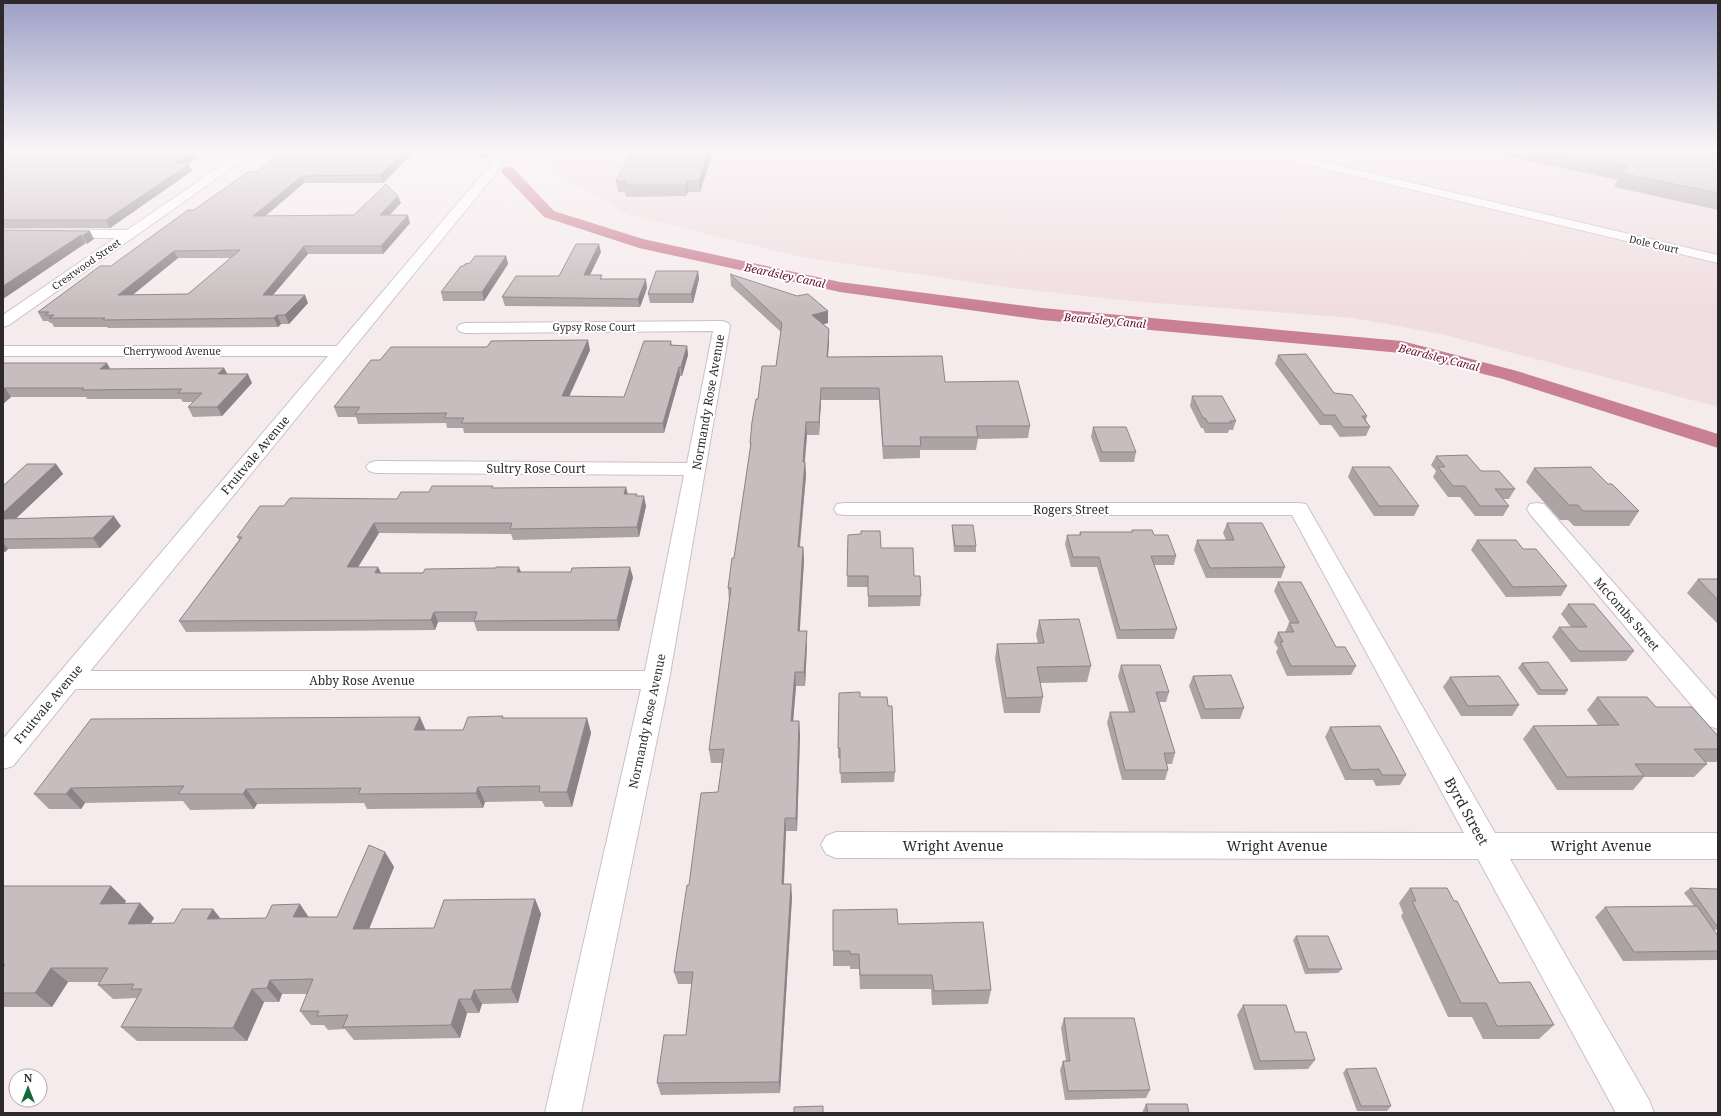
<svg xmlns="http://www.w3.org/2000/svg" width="1721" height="1116" font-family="'Noto Serif',serif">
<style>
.built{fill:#f0dde1}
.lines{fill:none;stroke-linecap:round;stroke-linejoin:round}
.canal{fill:#ca8093;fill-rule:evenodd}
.minor-casing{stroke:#cbc0c3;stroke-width:2}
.major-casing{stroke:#cbc0c3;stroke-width:2}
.minor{fill:#fff;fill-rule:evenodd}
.major{fill:#fff;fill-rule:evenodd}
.wall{fill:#aba3a4;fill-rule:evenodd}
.shaded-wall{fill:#8b8486}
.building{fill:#c7bdbf;stroke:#8b8486;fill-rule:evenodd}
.labels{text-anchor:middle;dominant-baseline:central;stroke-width:4;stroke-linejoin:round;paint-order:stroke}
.far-street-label{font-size:10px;fill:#2e2a2b;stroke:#fff}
.far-water-label{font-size:11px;font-style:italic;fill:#650c30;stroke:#fff}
.street-label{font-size:12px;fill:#2e2a2b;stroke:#fff}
.near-street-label{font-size:14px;fill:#2e2a2b;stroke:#fff}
</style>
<rect width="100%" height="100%" fill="#f5ebed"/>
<polygon class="built" points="532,151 1718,151 1718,407 1441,334 1353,318 1131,301 1012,288 801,257 628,215 527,155"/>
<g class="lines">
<g class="canal">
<path d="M 474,151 L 490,151 L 493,154 L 491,157 C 484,158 478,157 474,151 Z"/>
<polygon points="508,167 513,168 554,211 643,239 840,282 1042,308 1402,341 1517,371 1718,434 1718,448 1503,379 1401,353 1042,320 840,292 639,248 544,217 503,174 501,171 503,168"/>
</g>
<g class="minor-casing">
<g id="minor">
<polygon points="162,151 251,151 253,153 9,325 3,327 3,315 115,238 3,237 3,229 127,230 235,156 166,156 162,155 160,153"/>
<polygon points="1258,151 1277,151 1718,255 1718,263 1264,154"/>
<polygon points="722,321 728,323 730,326 669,680 581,1113 545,1113 641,689 68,689 59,687 55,680 59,673 68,671 645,671 684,475 376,473 369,471 366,467 369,463 376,461 687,463 713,331 465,333 459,331 457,328 459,325 465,323"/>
<polygon points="3,346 341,346 347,347 349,351 347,355 341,356 3,356"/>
<polygon points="844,503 1299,503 1306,504 1495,833 1718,833 1718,859 1510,859 1649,1100 1654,1113 1616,1113 1478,859 836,858 826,854 821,845 826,836 836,832 1464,833 1292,515 844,515 837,514 834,509 837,504"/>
<polygon points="1537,503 1544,504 1718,701 1718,729 1709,726 1530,514 1527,509 1530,504"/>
</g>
</g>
<g class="major-casing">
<polygon id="major" points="502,151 514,151 13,766 3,769 3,739"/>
</g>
<use href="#minor" class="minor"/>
<use href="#major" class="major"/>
</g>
<g class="wall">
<polygon points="3,151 194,151 198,158 188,164 189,164 192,171 110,228 3,228"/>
<path d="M 285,151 L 415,151 L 383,183 L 304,183 L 265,216 L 354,215 L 401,203 L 389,215 L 410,223 L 383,254 L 308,254 L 273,295 L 308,303 L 289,324 L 281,324 L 278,327 L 108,328 L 107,327 L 54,327 L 52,323 L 50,323 L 48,321 L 43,321 L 38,312 L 111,266 L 194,210 L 256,172 ZM 178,258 L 231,258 L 188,294 L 133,295 Z"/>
<polygon points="416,151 449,151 450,155"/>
<polygon points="632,151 711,151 712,154 700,192 688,192 686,196 626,197 625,192 618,192 616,181"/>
<polygon points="1481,151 1718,151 1718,210 1614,187 1618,180"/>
<polygon points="601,252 590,275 603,279 647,288 640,307 505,306 502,297 559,276"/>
<polygon points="506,256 508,264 484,301 443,301 441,292 464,266 470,263"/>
<polygon points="698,271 699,279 693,303 650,303 648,294"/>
<polygon points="730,274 828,323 823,324 829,329 829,341 828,357 945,382 1030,426 1028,438 978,439 976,450 920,450 920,458 883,459 879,400 821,400 819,435 807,435 805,462 806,475 800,547 803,547 804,560 799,631 807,631 807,644 805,686 796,686 793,721 799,721 800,735 797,831 786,831 784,884 792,897 780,1093 661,1095 657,1083 686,1035 692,984 678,984 674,972 689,885 718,792 722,763 711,763 709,750 729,601 728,588 734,558 751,448 750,443 758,399 776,366 781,332 731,286"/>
<polygon points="671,341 672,345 687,346 688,355 682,376 680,376 664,433 464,433 463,428 447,428 446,423 358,424 356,417 338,417 334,407 380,360 590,350 569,396 624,397"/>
<polygon points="1278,355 1367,416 1366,420 1370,427 1366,436 1340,437 1331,425 1320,425 1275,364"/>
<polygon points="3,363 110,369 224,368 227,374 252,383 222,416 193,417 188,407 193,402 183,402 181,399 87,399 86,397 11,397 3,404"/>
<polygon points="1192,396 1236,421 1233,430 1229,430 1228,433 1205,433 1203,428 1201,428 1190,406"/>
<polygon points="1093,427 1136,452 1134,462 1100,462 1091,437"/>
<polygon points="1436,456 1481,471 1515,489 1509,499 1503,499 1509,506 1503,516 1475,516 1460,497 1448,497 1433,477 1436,471 1431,465"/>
<polygon points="56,464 63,474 16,518 121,526 100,548 8,549 5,552 3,552 3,486"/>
<polygon points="1352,467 1419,506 1414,516 1374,516 1348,477"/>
<polygon points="1534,468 1608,484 1639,511 1629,526 1574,526 1568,520 1560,520 1526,482"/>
<polygon points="626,487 628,494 637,494 637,496 646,506 639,537 513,540 511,534 379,533 358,567 378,567 381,573 521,572 633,577 619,631 477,631 474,622 438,622 435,630 186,632 179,621 239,540 237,537 284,506 397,499 429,492 494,488"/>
<polygon points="1227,523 1285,567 1281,578 1206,578 1194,550 1197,540 1226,540 1223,533"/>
<polygon points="952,525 976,546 976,552 954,552 952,530"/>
<polygon points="1132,530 1154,535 1176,556 1174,565 1154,565 1177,629 1174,639 1117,639 1097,567 1071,567 1065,544 1067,535 1079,535 1080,532 1131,532"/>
<polygon points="848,535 881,548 914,576 921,596 920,606 868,607 868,587 847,587"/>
<polygon points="1477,540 1523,549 1567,586 1561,596 1506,597 1471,550"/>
<polygon points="1698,579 1718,579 1718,624 1687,593"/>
<polygon points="1278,582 1336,647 1356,666 1351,675 1287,676 1276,652 1278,648 1274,642 1278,632 1285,632 1289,623 1290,623 1274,591"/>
<polygon points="1568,604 1634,651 1626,661 1571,662 1552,637 1559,627 1571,627 1561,614"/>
<polygon points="1039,620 1091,666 1087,682 1040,683 1043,697 1040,713 1004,713 995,659 997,644 1038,643 1036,635"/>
<polygon points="1522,663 1568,690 1565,695 1538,695 1518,668"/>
<polygon points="1121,665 1169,692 1166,702 1159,702 1175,753 1172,764 1167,764 1168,770 1165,780 1122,780 1107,723 1110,712 1129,712 1118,676"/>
<polygon points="1193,676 1244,708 1240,719 1201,719 1189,686"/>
<polygon points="1450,677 1519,705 1512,716 1461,716 1443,687"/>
<polygon points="860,697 895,772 894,782 841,783 840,758 838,758 838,748"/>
<polygon points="1597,697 1656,707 1718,736 1718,760 1716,762 1705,762 1707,764 1694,777 1644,777 1633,790 1557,790 1523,739 1533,726 1598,725 1587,710"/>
<polygon points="503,716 503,718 587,718 591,733 572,807 545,807 542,801 485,802 483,808 367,809 364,803 257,804 254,809 190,810 183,801 85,803 81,809 49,809 34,794 426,730 463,730"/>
<polygon points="1330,727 1406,775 1400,785 1376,786 1373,780 1345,780 1325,737"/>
<polygon points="385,852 394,867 369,929 434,928 535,899 541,914 518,1003 482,1004 479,1013 467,1013 460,1038 354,1040 345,1029 328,1030 324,1025 311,1025 300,1011 307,994 282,994 279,1002 264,1002 247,1041 137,1041 121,1027 137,998 113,999 98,985 99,982 68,982 52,1007 3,1007 3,886 111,886 126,901 124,904 140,903 154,918 151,923 174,923 221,919 337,917"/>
<polygon points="1410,888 1454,901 1499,983 1554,1025 1539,1039 1483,1039 1472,1017 1448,1017 1401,916 1403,913 1399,903"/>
<polygon points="1690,888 1718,891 1718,930 1714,930 1718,936 1718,959 1717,960 1623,961 1595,917 1605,907 1694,906 1684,893"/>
<polygon points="898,924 991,990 988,1004 932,1005 931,989 860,989 859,969 850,969 850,966 833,966 833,951"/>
<polygon points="1296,936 1342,969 1338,973 1305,974 1293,940"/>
<polygon points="1243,1005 1315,1060 1308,1069 1254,1070 1237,1015"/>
<polygon points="1064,1018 1150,1090 1146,1098 1065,1100 1060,1070 1063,1061 1066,1061 1061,1028"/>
<polygon points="1346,1069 1391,1106 1387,1111 1357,1111 1343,1073"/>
<polygon points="1146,1104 1189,1113 1142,1113"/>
</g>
<g class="shaded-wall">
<polygon points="194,151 198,158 176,171 173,164"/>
<polygon points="406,151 415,151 383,183 380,175"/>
<polygon points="708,151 711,151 712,154 700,192 699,181"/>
<polygon points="189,164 192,171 110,228 106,220"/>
<polygon points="302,176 304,183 256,224 253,216"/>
<polygon points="687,181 688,192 686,196 685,185"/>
<polygon points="398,196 401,203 382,223 380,215"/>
<polygon points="408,215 410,223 383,254 381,246"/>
<polygon points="90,231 94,239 87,244 82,236"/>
<polygon points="81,235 86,243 3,299 3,286"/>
<polygon points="599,244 601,252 586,283 584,275"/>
<polygon points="304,246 308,254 266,303 263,295"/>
<polygon points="174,251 178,258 122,303 118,295"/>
<polygon points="506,256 508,264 484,301 482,292"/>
<polygon points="698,271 699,279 693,303 691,294"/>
<polygon points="646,279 647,288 640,307 638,299"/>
<polygon points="305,295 308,303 289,324 285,315"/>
<polygon points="828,311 828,323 813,327 812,315"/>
<polygon points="277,315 281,324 278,327 274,318"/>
<polygon points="829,329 829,341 827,370 827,357"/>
<polygon points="588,340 590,350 565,406 562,396"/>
<polygon points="687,346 688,355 682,376 681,367"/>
<polygon points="107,363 112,372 100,369"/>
<polygon points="679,367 680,376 664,433 663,423"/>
<polygon points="224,368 229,377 218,374"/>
<polygon points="248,374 252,383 222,416 217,407"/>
<polygon points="5,388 11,397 3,404 3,390"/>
<polygon points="821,388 821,400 819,435 819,422"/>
<polygon points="806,422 807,435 803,475 803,462"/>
<polygon points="805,462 806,475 798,560 798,547"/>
<polygon points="56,464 63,474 5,529 3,527 3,513"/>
<polygon points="626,487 628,497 624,494"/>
<polygon points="644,496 646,506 639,537 637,527"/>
<polygon points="114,516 121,526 100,548 93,538"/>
<polygon points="374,523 379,533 352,577 347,567"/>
<polygon points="3,542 8,549 5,552 3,549"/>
<polygon points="803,547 804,560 799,645 798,631"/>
<polygon points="378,567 383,577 375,573"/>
<polygon points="519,567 523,577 517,572"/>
<polygon points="630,567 633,577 619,631 617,620"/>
<polygon points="434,612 438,622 435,630 431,620"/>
<polygon points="807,631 807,644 805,686 804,672"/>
<polygon points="795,672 796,686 792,735 791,721"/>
<polygon points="420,717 427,733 414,730"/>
<polygon points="587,718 591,733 572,807 567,792"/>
<polygon points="799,721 800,735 797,831 796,818"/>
<polygon points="478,787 485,802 483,808 476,793"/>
<polygon points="71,788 85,803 81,809 66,794"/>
<polygon points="246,789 257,804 254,809 243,794"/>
<polygon points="785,818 786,831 783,897 782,884"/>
<polygon points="385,852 394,867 363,944 353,929"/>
<polygon points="791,884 792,897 780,1093 779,1082"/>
<polygon points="111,886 126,901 115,919 100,904"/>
<polygon points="535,899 541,914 518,1003 511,989"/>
<polygon points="140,903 154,918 142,938 128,924"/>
<polygon points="300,904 310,919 293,917"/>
<polygon points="213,909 225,924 207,919"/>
<polygon points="51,968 68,982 52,1007 35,993"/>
<polygon points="270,980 282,994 279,1002 267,988"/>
<polygon points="252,989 264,1002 247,1041 233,1028"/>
<polygon points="474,990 482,1004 479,1013 471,999"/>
<polygon points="459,999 467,1013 460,1038 451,1025"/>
</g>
<g class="building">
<polygon points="3,151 194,151 173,164 189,164 106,220 3,220"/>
<path d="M 285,151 L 406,151 L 380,175 L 302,176 L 253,216 L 354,215 L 386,184 L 398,196 L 380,215 L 408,215 L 381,246 L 304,246 L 263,295 L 305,295 L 285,315 L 277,315 L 274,318 L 103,320 L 105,318 L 49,318 L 54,315 L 45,315 L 49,312 L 38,312 L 100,266 L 111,266 L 188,210 L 194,210 L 248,172 L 256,172 ZM 240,250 L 188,294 L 118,295 L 174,251 Z"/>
<polygon points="632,151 708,151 699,181 687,181 685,185 624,185 627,181 616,181"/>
<polygon points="1553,151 1718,151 1718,193 1621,173 1628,166"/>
<polygon points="3,230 90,231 82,236 81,235 3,286"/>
<polygon points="576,244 599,244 584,275 602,275 600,279 646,279 638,299 502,297 516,276 559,276"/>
<polygon points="475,256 506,256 482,292 441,292 461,266 464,266 465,264 470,263"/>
<polygon points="656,271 698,271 691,294 648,294"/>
<polygon points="730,274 797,296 808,294 828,311 812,315 829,329 827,357 942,356 945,382 1018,381 1030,426 976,426 978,437 920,437 921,446 883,446 879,388 821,388 819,422 806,422 803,462 805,462 798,547 803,547 798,631 807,631 804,672 795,672 791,721 799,721 796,818 785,818 782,884 791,884 779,1082 657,1083 664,1035 686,1035 693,972 674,972 687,885 689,885 701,793 718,792 724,749 709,750 731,588 728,588 732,558 734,558 751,443 750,443 752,422 756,399 758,399 762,366 776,366 782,323"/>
<polygon points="588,340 562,396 624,397 644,341 671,341 670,345 687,346 681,367 679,367 663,423 461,423 464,418 444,418 447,413 355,414 360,407 334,407 371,360 380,360 391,347 487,347 491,341"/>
<polygon points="1306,354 1334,393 1352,395 1367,416 1362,416 1370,427 1343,427 1335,415 1324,415 1278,355"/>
<polygon points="3,363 107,363 100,369 224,368 218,374 248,374 217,407 188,407 202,393 178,393 182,389 82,390 84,388 5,388 3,390"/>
<polygon points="1192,396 1222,396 1236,421 1230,421 1231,423 1208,423 1205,418 1203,418"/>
<polygon points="1093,427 1126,427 1136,452 1102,452"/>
<polygon points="1467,455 1481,471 1499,471 1515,489 1495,489 1509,506 1480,506 1465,486 1453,486 1438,467 1445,467 1436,456"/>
<polygon points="27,464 56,464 3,513 3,486"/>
<polygon points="1352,467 1390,467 1419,506 1379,506"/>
<polygon points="1591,467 1608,484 1612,484 1639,511 1583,511 1578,505 1569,505 1534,468"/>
<polygon points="432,486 493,486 492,488 626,487 624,494 637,494 636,496 644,496 637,527 510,529 512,523 374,523 347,567 378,567 375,573 423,573 425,569 496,568 496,567 519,567 517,572 571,572 572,568 630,567 617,620 474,621 477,612 434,612 431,620 179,621 242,537 237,537 260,506 284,506 290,498 397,499 401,492 429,492"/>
<polygon points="114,516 93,538 3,539 3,519"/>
<polygon points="1227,523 1262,523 1285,567 1210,568 1197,540 1234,540"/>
<polygon points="952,525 973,525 976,546 955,546"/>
<polygon points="1132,530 1152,530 1154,535 1168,535 1176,556 1151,556 1177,629 1120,630 1099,557 1073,557 1067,535 1081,535 1080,532 1132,532"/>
<polygon points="861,531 880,531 881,548 913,548 914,576 920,576 921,596 868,596 868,576 847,576 848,535 861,534"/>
<polygon points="1477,540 1516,540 1523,549 1536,549 1567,586 1513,587"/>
<polygon points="1698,579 1718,579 1718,600"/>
<polygon points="1278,582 1301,582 1336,647 1345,647 1356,666 1291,666 1280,642 1283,642 1278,632 1294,632 1289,623 1299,623"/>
<polygon points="1568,604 1594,604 1634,651 1579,651 1559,627 1587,627"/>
<polygon points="1079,619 1091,666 1037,667 1043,697 1006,698 997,644 1044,643 1039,620"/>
<polygon points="1548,662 1568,690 1541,690 1522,663"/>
<polygon points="1121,665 1160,665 1169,692 1156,692 1175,753 1164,753 1168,770 1125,770 1110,712 1135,712"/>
<polygon points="1231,675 1244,708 1205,709 1193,676"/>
<polygon points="1499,676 1519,705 1468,706 1450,677"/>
<polygon points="860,692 860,697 887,697 888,706 892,706 895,772 840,773 840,748 838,748 839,693"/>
<polygon points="1597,697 1647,697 1656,707 1692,707 1718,736 1718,749 1694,749 1707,764 1635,764 1644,776 1567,777 1533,726 1619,725"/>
<polygon points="503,716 502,718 587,718 567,792 539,792 540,786 478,787 476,793 358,794 361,788 246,789 243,794 178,794 184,786 71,788 66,794 34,794 91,719 420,717 414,730 463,730 468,717"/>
<polygon points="1380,726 1406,775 1382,775 1379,769 1351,770 1330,727"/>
<polygon points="369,845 385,852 353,929 434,928 444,900 535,899 511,989 474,990 471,999 459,999 451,1025 343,1027 348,1015 317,1016 319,1011 300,1011 313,979 270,980 267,988 252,989 233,1028 121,1027 142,989 131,989 134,984 98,985 108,968 51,968 35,993 3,993 3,967 5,965 3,965 3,886 111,886 100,904 140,903 128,924 174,923 182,909 213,909 207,919 266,918 272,905 300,904 293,917 337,917"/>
<polygon points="1410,888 1447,888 1454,901 1457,901 1499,983 1530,982 1554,1025 1497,1026 1486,1003 1461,1003 1412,901 1416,901"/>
<polygon points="1690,888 1717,889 1718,891 1718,925 1716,925"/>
<polygon points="1697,906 1718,936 1718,951 1634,952 1605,907"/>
<polygon points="897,909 898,924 983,922 991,990 934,991 932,975 860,975 859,954 850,954 850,951 833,951 833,910"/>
<polygon points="1296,936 1328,936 1342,969 1308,969"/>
<polygon points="1243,1005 1286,1005 1295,1032 1306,1032 1315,1060 1260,1061"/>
<polygon points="1064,1018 1134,1018 1150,1090 1068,1091 1063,1061 1070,1061"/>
<polygon points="1376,1068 1391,1106 1361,1106 1346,1069"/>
<polygon points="1146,1104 1187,1104 1189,1113 1148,1113"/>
<polygon points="823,1106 823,1113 794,1113 794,1107"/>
</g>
<linearGradient id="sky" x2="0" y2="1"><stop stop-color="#9c9fc6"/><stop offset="0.49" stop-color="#faf6f7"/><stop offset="1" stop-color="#faf6f7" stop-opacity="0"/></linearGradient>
<rect width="1721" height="307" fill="url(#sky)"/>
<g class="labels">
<g class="far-street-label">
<text transform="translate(1654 244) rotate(13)">Dole Court</text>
<text transform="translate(86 264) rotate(-35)">Crestwood Street</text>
<text x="594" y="327">Gypsy Rose Court</text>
<text x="172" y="351">Cherrywood Avenue</text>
</g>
<g class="far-water-label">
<text transform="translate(785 275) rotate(12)">Beardsley Canal</text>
<text transform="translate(1105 320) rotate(5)">Beardsley Canal</text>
<text transform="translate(1439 357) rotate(14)">Beardsley Canal</text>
</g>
<g class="street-label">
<text transform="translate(708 402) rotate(-80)">Normandy Rose Avenue</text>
<text transform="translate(255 455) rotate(-50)">Fruitvale Avenue</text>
<text x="536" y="468">Sultry Rose Court</text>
<text x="1071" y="509">Rogers Street</text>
<text transform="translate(1627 614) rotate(49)">McCombs Street</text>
<text x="362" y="680">Abby Rose Avenue</text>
<text transform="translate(48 704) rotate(-50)">Fruitvale Avenue</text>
<text transform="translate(647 721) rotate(-78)">Normandy Rose Avenue</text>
</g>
<g class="near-street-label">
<text transform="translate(1467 811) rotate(61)">Byrd Street</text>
<text x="953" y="845">Wright Avenue</text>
<text x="1277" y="845">Wright Avenue</text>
<text x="1601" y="845">Wright Avenue</text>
</g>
</g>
<rect width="1721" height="1116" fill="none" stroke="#2e2a2b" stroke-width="8"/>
<g transform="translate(28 1088)"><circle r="19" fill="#ffffff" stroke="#abaaaa"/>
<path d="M0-3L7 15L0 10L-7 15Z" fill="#146839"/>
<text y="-6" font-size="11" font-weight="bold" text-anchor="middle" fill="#2e2a2b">N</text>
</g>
</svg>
